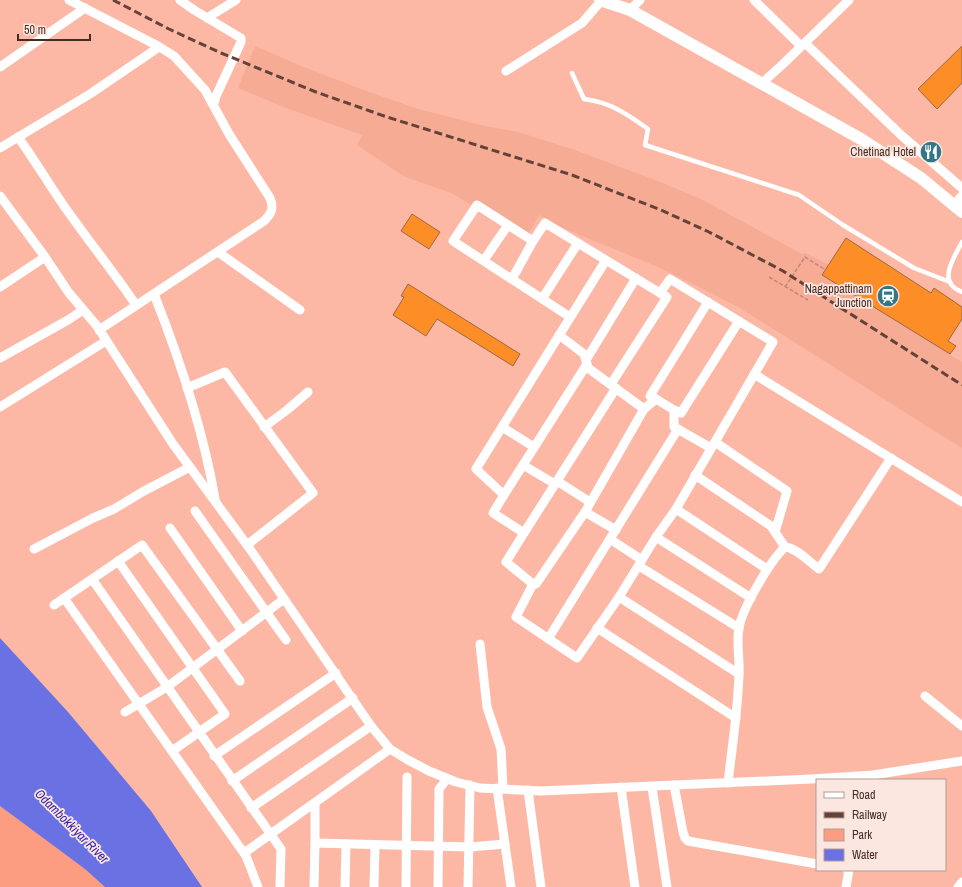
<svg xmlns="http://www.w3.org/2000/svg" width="962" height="887" font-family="'Archivo Narrow',sans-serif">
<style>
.built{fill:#f6ab95}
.green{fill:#fc9c80}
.water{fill:#6971e3}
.building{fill:#fc8d27;stroke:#9d6943}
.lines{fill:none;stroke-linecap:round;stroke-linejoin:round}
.path{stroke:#bf8879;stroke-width:1.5;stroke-dasharray:4 2;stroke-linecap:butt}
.service{stroke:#fff;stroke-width:4.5}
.minor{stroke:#fff;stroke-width:9}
.tertiary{stroke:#fff;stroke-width:11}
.secondary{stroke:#fff;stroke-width:12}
.rail{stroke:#644239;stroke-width:3;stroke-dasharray:8 4;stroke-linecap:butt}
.labels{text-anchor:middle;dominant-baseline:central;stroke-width:3.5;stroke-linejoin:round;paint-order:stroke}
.poi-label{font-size:12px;fill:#452b23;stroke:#fce7e0;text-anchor:end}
.water-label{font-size:13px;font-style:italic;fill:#3120a7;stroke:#fce7e0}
</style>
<rect width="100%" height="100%" fill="#fdb8a5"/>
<polygon class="built" points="255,46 299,65 358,88 418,109 485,126 518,132 572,149 658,181 703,200 802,254 805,253 829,265 846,238 931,293 934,288 962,307 962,319 948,341 956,346 950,355 962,362 962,448 920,422 783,335 738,307 693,284 658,267 565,229 539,215 527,237 451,193 405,177 357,145 362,135 286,108 238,88"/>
<polygon class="green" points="0,806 85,869 105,887 0,887"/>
<polygon class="water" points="0,638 68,712 151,811 202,887 105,887 85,869 0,806"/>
<g class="building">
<polygon points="962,46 962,83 937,109 918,89"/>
<polygon points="412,214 440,232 429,249 401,231"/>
<polygon points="846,238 931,293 934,288 962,307 962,319 948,341 956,346 950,354 822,275"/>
<polygon points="408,284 520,354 513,366 437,319 426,336 393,315 404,297 401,296"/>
</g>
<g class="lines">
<g class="path">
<polyline points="769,277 808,300"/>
<polyline points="785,287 805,257 824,269"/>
</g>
<g class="service">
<path d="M 572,73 L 584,99 C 610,102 627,114 648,129 L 645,145 L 799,195 L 843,225 L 914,268 L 950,282"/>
<path d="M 962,242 C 954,258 936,282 962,292"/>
</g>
<g class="minor">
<path d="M 69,0 L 158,46 L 174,56 L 205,90 L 229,134 L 270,198 C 274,208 272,213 264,221 L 99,330"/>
<polyline points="180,0 194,10 241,38 241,42 216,96 214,104"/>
<polyline points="754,0 801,46"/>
<polyline points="630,10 640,0"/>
<polyline points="207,18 236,0"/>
<polyline points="805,43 901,135 962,188"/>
<polyline points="0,67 85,8"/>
<polyline points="506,71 582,23 601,1"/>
<polyline points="761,84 782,65 849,0"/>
<path d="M 18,137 C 34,159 48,183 64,206 C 87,239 113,271 136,305"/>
<polyline points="0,148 90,94 159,47"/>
<polyline points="0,196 45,257 69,293 97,326 173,444 250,549 371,726 390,749 408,760 429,771 456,782 480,788 541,791 811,779 873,775 962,761"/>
<polyline points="218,252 300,310"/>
<polyline points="484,260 508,225"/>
<polyline points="512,279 533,241"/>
<polyline points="0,287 45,257"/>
<path d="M 154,294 C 180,360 203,428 215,499"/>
<polyline points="542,299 578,243"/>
<polyline points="570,317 453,241 477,205 533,241 545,223 660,293 670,279 773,342 676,509 656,537 619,597 577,658 516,617 533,584 506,562 524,533 493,513 504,495 476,469 606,260"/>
<polyline points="559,335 584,354 588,368 644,409 656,399 674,410 674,427 711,448"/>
<polyline points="0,358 68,320 83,310"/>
<polyline points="586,360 636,278"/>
<polyline points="754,374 962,502"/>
<polyline points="611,384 667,297 660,293"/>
<polyline points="187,388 225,372 313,493 247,545"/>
<polyline points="656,399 650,396 708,302"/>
<polyline points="0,407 106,341"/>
<polyline points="674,410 681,413 739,321"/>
<polyline points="264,427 287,410 308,392"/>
<polyline points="502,427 534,447"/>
<polyline points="715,442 787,491 775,532"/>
<polyline points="523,465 555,484"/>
<polyline points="695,475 771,526 785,547"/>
<polyline points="557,481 590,502"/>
<polyline points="504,495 587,364"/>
<polyline points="676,509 767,569"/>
<polyline points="195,511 286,640"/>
<polyline points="585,512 616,530"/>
<polyline points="170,528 242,631"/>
<polyline points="524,533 616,388"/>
<polyline points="656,537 751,598"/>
<polyline points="610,539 642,560"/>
<polyline points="34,549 93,518 114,509 144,491 190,467"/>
<polyline points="118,561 225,714 172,751"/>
<polyline points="639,566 739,628"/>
<polyline points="92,579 281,849 280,887"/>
<polyline points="533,584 536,584 585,512 644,409"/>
<polyline points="619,597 739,674"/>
<polyline points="64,598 246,856 258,887"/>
<polyline points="54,605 142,545 240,681"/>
<polyline points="597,628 736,718"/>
<polyline points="548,639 678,429"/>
<polyline points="480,644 487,707 501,749 503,788"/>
<polyline points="925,696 962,726"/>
<polyline points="125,712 167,687 284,599"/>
<polyline points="214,756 336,673"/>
<polyline points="232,781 353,698"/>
<path d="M 728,783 C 732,747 738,710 739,674 C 740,659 736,643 739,628 C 742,609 770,561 785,547 C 797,548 809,562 819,569 L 891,458"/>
<polyline points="674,785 683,832 685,838 688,841 817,864"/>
<polyline points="621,787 635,887"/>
<polyline points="652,787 667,887"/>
<polyline points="497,788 511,887"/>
<polyline points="528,790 541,887"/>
<polyline points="251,808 371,726"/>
<polyline points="315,843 470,847 505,844"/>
<polyline points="244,853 390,749"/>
<polyline points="314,887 315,843 315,803"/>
<polyline points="345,887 346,844"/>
<polyline points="374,887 375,845"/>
<polyline points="406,887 407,777"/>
<polyline points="438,887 439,789 447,779"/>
<polyline points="468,887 470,785"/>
<polyline points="846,887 849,870 847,870"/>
<polyline points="958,887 962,882"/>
</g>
<polyline class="tertiary" points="955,206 962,197"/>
<polyline class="secondary" points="600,0 630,10 861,139 921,178 962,212"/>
<polyline class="rail" points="113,0 169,29 221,53 316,92 387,117 572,175 661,210 709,232 783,271 962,385"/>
</g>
<defs>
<g id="restaurant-disc" transform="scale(1.15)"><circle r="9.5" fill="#337687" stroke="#fce7e0"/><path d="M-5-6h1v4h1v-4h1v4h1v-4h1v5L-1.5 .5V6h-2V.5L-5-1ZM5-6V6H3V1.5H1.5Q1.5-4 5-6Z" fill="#fff"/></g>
<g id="station-disc" transform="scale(1.15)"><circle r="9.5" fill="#337687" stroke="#fce7e0"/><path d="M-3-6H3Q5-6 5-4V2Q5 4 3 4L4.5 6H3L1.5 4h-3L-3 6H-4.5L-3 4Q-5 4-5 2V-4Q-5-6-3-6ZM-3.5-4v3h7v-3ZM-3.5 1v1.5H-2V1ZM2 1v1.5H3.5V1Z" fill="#fff"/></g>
</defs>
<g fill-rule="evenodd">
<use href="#restaurant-disc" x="931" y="152"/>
<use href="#station-disc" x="888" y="296"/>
</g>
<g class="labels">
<g class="poi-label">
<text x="916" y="152">Chetinad Hotel</text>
<text x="872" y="289">Nagappattinam<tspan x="872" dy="14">Junction</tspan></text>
</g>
<g class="water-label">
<text transform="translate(72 826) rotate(45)">Odambokkiyar River</text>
</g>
</g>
<rect x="816" y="779" width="130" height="92" fill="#fce7e0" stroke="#b39c94"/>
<rect x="824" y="792" width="20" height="6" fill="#ffffff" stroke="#b39c94"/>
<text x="852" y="799" font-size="12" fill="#452b23">Road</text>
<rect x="824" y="812" width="20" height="6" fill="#644239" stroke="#b39c94"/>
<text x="852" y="819" font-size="12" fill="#452b23">Railway</text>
<rect x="824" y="829" width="20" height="12" fill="#fc9c80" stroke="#b39c94"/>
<text x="852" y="839" font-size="12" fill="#452b23">Park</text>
<rect x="824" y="849" width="20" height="12" fill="#6971e3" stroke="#b39c94"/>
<text x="852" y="859" font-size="12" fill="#452b23">Water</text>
<path d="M18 34v6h72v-6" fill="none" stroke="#452b23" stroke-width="2"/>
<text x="24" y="34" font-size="12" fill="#452b23" stroke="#fce7e0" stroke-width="3" paint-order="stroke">50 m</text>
</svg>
